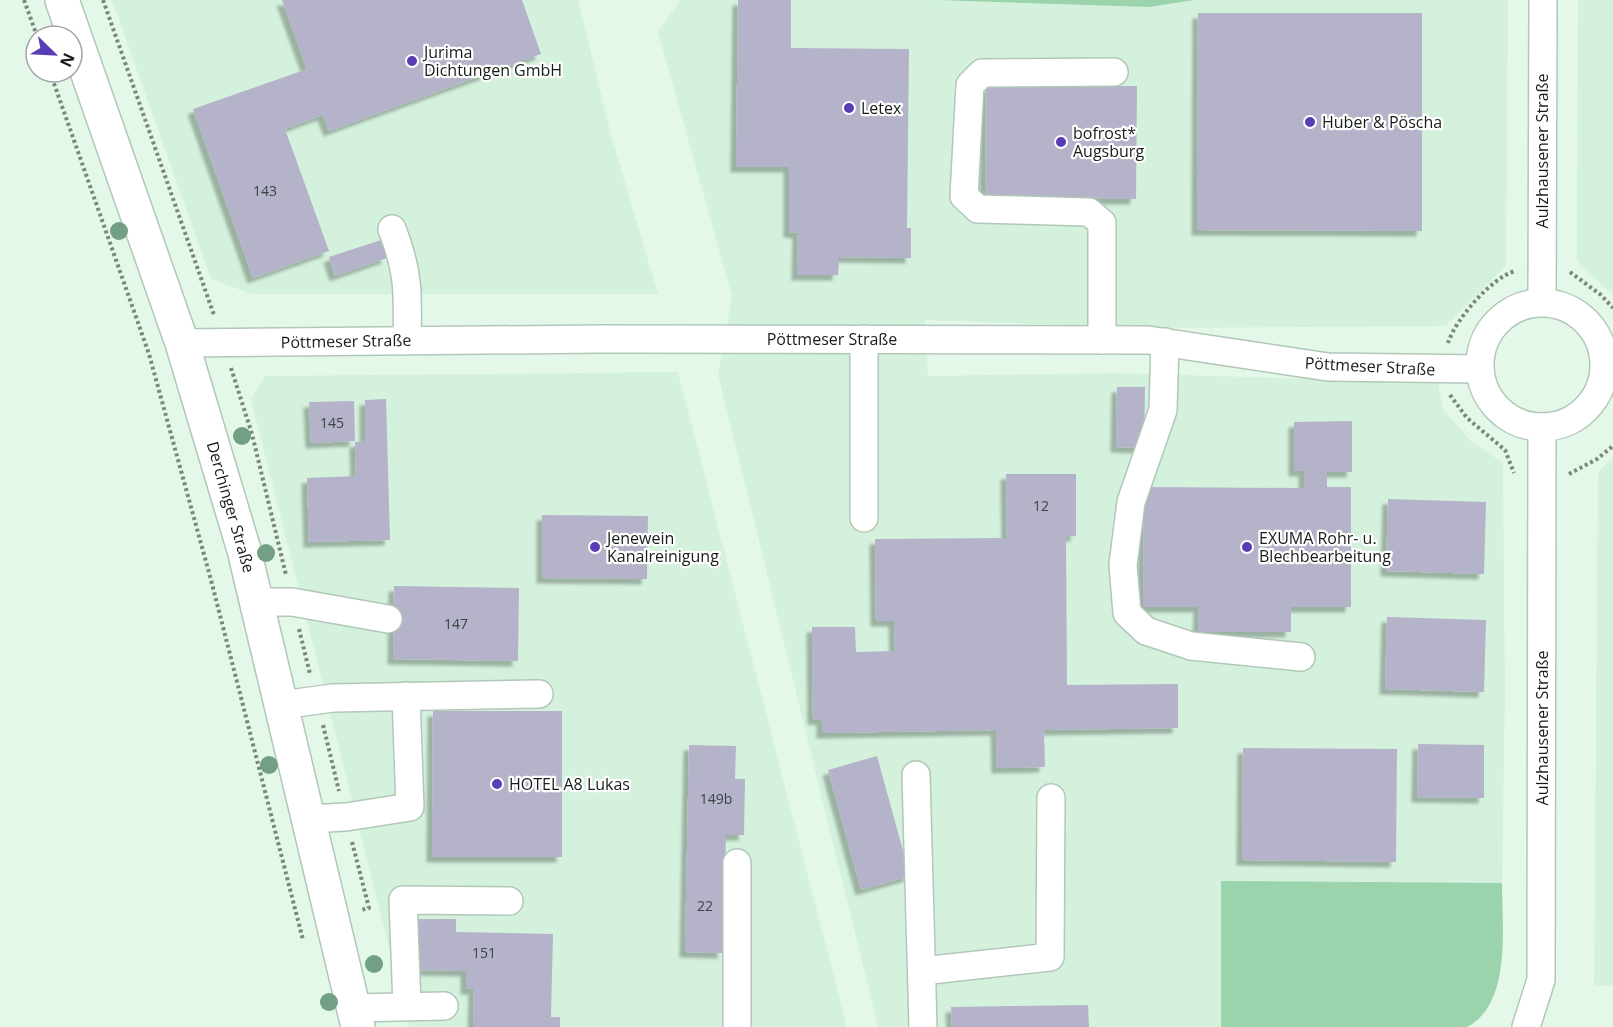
<svg xmlns="http://www.w3.org/2000/svg" width="1613" height="1027" font-family="'Open Sans',sans-serif">
<style>
.built{fill:#d4f1dd}
.green{fill:#9bd3ad}
.building{fill:#b4b3c9;filter:url(#shadow)}
.lines{fill:none;stroke-linecap:round;stroke-linejoin:round}
.minor-casing{stroke:#b2c7b8;stroke-width:30}
.major-casing{stroke:#b2c7b8;stroke-width:36}
.path{stroke:#79877d;stroke-width:4;stroke-dasharray:3 3;stroke-linecap:butt}
.minor{stroke:#fff;stroke-width:27}
.major{stroke:#fff;stroke-width:33}
.tree{fill:#729f85}
.poi-dot{fill:#593db5;stroke:#fff;stroke-width:2}
.labels{text-anchor:middle;dominant-baseline:central;stroke-width:4.5;stroke-linejoin:round;paint-order:stroke}
.number-label{font-size:14px;fill:#3e4244}
.poi-label{font-size:16px;fill:#161d18;stroke:#fff;text-anchor:start}
.street-label{font-size:16px;fill:#161d18;stroke:#fff}
</style>
<defs>
<filter id="shadow"><feDropShadow dx="-5.5" dy="5.5" stdDeviation="1.5" flood-color="#0004"/></filter>
</defs>
<rect width="100%" height="100%" fill="#e3f8e9"/>
<g class="built">
<polygon points="112,0 578,0 611,135 658,294 252,294 211,279"/>
<polygon points="680,0 936,0 1149,7 1195,0 1508,0 1506,266 1446,326 1149,328 925,320 928,376 1117,373 1438,383 1443,409 1470,440 1503,463 1505,695 1502,883 1221,881 1221,1027 878,1027 718,374 732,296 658,32"/>
<polygon points="1578,0 1613,0 1613,295 1577,261"/>
<polygon points="678,372 847,1027 409,1027 251,399 265,376"/>
<polygon points="1613,458 1613,985 1594,986 1598,472"/>
</g>
<g class="green">
<polygon points="936,0 1195,0 1149,7"/>
<path d="M 1221,881 L 1502,883 C 1502,926 1512,1004 1467,1027 L 1221,1027 Z"/>
</g>
<g class="building">
<polygon points="282,0 522,0 541,54 329,131 323,115 285,129 329,251 253,278 193,109 307,69"/>
<polygon points="738,0 791,0 791,48 909,49 907,228 911,228 911,258 839,257 838,275 797,275 798,233 789,232 789,167 736,167"/>
<polygon points="1198,13 1422,13 1422,231 1197,230"/>
<polygon points="986,86 1137,86 1136,199 985,198"/>
<polygon points="381,240 387,258 335,276 329,257"/>
<polygon points="1117,387 1145,387 1144,448 1116,447"/>
<polygon points="386,399 390,540 309,542 307,478 356,476 355,442 365,441 365,400"/>
<polygon points="354,401 355,441 311,443 309,402"/>
<polygon points="1352,421 1352,472 1327,472 1327,487 1351,487 1351,607 1291,607 1291,632 1198,632 1199,607 1143,607 1144,487 1304,488 1304,471 1294,471 1294,422"/>
<polygon points="1006,474 1076,474 1076,536 1066,537 1067,685 1178,684 1178,728 1044,730 1045,767 997,768 996,730 822,733 822,720 813,719 812,627 855,627 856,652 895,651 894,621 876,621 875,539 1007,538"/>
<polygon points="1388,499 1486,502 1484,574 1386,571"/>
<polygon points="542,515 648,516 647,579 542,578"/>
<polygon points="394,586 519,588 518,661 393,659"/>
<polygon points="1387,617 1486,620 1484,692 1385,689"/>
<polygon points="433,711 562,711 562,857 432,857"/>
<polygon points="1418,744 1484,745 1484,798 1417,797"/>
<polygon points="689,745 736,746 735,779 745,779 744,835 726,835 723,953 685,952"/>
<polygon points="1243,748 1397,749 1396,862 1242,860"/>
<polygon points="877,756 910,876 861,890 828,770"/>
<polygon points="415,919 456,919 456,932 553,934 551,1017 560,1017 560,1027 473,1027 474,989 466,989 466,971 414,970"/>
<polygon points="1088,1005 1089,1027 952,1027 951,1007"/>
</g>
<g class="lines">
<g class="minor-casing">
<g id="minor">
<path d="M 392,229 C 409,272 408,295 407,341"/>
<polyline points="1542,302 1543,0"/>
<circle cx="1542" cy="365" r="62"/>
<polyline points="1102,340 1102,223 1089,212 978,209 964,196 970,85 982,73 1114,72"/>
<polyline points="1165,342 1163,410 1131,502 1123,565 1127,613 1146,631 1191,646 1301,657"/>
<polyline points="182,343 601,339 1148,340 1328,367 1480,369"/>
<polyline points="864,518 864,339"/>
<polyline points="256,602 292,602 388,619"/>
<polyline points="281,705 333,698 539,694"/>
<polyline points="916,775 923,1027"/>
<polyline points="308,819 346,817 410,807 406,696"/>
<polyline points="922,971 1050,957 1051,798"/>
<polyline points="407,1006 403,900 509,901"/>
<polyline points="353,1008 444,1006"/>
<polyline points="737,1027 737,863"/>
<polyline points="1526,1027 1541,980 1542,427"/>
</g>
</g>
<g class="major-casing">
<polyline id="major" points="62,0 182,343 244,550 358,1027"/>
</g>
<g class="path">
<polyline points="24,0 37,36"/>
<polyline points="103,0 214,315"/>
<polyline points="50,72 149,354 211,580 303,940"/>
<polyline points="1570,272 1601,295 1613,308"/>
<path d="M 1448,343 C 1455,320 1491,278 1515,271"/>
<polyline points="231,368 252,434 286,575"/>
<polyline points="1450,395 1467,418 1505,450 1514,473"/>
<polyline points="1569,474 1597,459 1613,446"/>
<polyline points="299,629 310,674"/>
<polyline points="323,725 339,791"/>
<polyline points="352,842 369,908 361,910"/>
</g>
<use href="#minor" class="minor"/>
<use href="#major" class="major"/>
</g>
<g class="tree">
<circle cx="119" cy="231" r="9"/>
<circle cx="242" cy="436" r="9"/>
<circle cx="266" cy="553" r="9"/>
<circle cx="269" cy="765" r="9"/>
<circle cx="374" cy="964" r="9"/>
<circle cx="329" cy="1002" r="9"/>
</g>
<g class="poi-dot">
<circle cx="412" cy="61" r="6"/>
<circle cx="849" cy="108" r="6"/>
<circle cx="1310" cy="122" r="6"/>
<circle cx="1061" cy="142" r="6"/>
<circle cx="595" cy="547" r="6"/>
<circle cx="1247" cy="547" r="6"/>
<circle cx="497" cy="784" r="6"/>
</g>
<g class="labels">
<g class="number-label">
<text x="265" y="190">143</text>
<text x="332" y="422">145</text>
<text x="1041" y="505">12</text>
<text x="456" y="623">147</text>
<text x="716" y="798">149b</text>
<text x="705" y="905">22</text>
<text x="484" y="952">151</text>
</g>
<g class="poi-label">
<text x="424" y="52">Jurima<tspan x="424" dy="18">Dichtungen GmbH</tspan></text>
<text x="861" y="108">Letex</text>
<text x="1322" y="122">Huber &amp; Pöscha</text>
<text x="1073" y="133">bofrost*<tspan x="1073" dy="18">Augsburg</tspan></text>
<text x="607" y="538">Jenewein<tspan x="607" dy="18">Kanalreinigung</tspan></text>
<text x="1259" y="538">EXUMA Rohr- u.<tspan x="1259" dy="18">Blechbearbeitung</tspan></text>
<text x="509" y="784">HOTEL A8 Lukas</text>
</g>
<g class="street-label">
<text transform="translate(1542 151) rotate(-90)">Aulzhausener Straße</text>
<text x="832" y="339">Pöttmeser Straße</text>
<text transform="translate(346 341) rotate(-1)">Pöttmeser Straße</text>
<text transform="translate(1370 366) rotate(3)">Pöttmeser Straße</text>
<text transform="translate(231 507) rotate(74)">Derchinger Straße</text>
<text transform="translate(1542 728) rotate(-90)">Aulzhausener Straße</text>
</g>
</g>
<g transform="translate(54 54) rotate(114)"><circle r="28" fill="#ffffff" stroke="#a2a5a3" stroke-width="1.5"/>
<path d="M0-4.5L10 22L0 15L-10 22Z" fill="#593db5"/>
<text y="-9" font-size="16" font-weight="bold" text-anchor="middle" fill="#161d18">N</text>
</g>
</svg>
